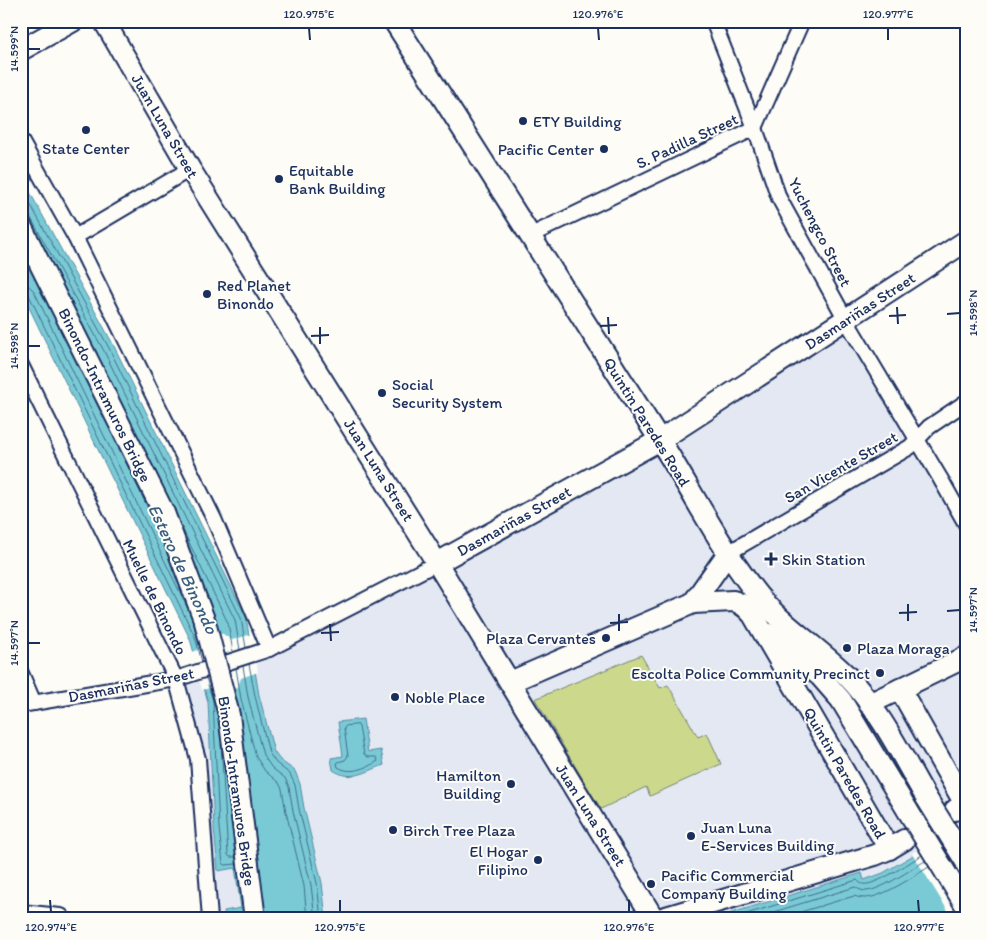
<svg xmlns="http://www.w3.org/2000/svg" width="987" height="940" font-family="Itim,sans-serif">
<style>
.built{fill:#e4e8f3}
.green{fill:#ccd98c;stroke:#748475}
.water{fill:#7acad5;stroke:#548ca5}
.pier{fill:#fdfcf7}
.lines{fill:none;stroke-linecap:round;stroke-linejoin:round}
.shore{stroke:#416d8e;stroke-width:1}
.street-casing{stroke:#1b2f5e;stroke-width:18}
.secondary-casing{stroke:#1b2f5e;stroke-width:24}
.street{stroke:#fdfcf7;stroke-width:14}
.secondary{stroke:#fdfcf7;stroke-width:20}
.secondary-bridge-casing{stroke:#1b2f5e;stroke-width:24;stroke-linecap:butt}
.secondary-bridge{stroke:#fdfcf7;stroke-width:20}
.ticks{fill:none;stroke:#1b2f5e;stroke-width:2}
.poi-dot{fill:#1b2f5e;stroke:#fdfcf7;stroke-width:2}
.labels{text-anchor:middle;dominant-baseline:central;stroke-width:4;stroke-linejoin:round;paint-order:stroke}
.poi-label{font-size:16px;fill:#1b2f5e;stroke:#fdfcf7;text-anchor:start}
.street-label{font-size:16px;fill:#1b2f5e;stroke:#fdfcf7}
.water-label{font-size:18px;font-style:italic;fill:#385e82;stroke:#fdfcf7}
.neatline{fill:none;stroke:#1b2f5e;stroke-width:2}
.ticks-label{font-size:12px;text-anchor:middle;fill:#1b2f5e}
</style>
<rect width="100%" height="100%" fill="#fdfcf7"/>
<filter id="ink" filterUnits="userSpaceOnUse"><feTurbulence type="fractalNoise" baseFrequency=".02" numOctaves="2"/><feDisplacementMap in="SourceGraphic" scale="10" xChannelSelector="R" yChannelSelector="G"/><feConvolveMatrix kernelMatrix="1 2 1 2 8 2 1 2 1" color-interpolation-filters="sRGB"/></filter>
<g filter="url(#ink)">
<polygon class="built" points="846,320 966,524 966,824 883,873 864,880 861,874 712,919 210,919 198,759 176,679 254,653 437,563"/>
<path class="green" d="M 641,655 L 660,688 L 668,685 L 698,737 L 707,733 L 721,764 L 650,796 L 646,787 L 601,809 C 578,772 557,735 535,699 Z"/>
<g class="water">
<polygon points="21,176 114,346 246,617 259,695 274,752 280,760 295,771 300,784 304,808 322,883 326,919 225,919 224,911 241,908 235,868 218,871 214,828 208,702 190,639 21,291"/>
<path d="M 363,719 L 368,752 L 381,750 L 384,765 C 365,772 351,782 333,770 L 331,758 L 343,756 L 338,722 Z"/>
<polygon points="966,824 966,919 712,919 862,873 864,880 883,873"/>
</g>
<g class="pier">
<polygon points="217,633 223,634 232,640 252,634 258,672 241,678 238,687 230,694 214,692 210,688 202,690 192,652 201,649 202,644"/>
<polygon points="962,823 966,828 966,919 953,919 912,853"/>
</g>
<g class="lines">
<g class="shore">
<polyline points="21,187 109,348 241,618 246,648"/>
<polyline points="21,200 104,351 235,620 240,650"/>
<polyline points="21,284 28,285 34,291 187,607"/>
<polyline points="21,290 25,291 28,293 195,637 202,662"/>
<polyline points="117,444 158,529"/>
<polyline points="181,526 228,623 233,652"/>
<polyline points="249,664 255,696 269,753 276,763 290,774 295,785 299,809 317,883 321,919"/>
<polyline points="243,666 248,697 263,755 272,768 285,778 289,787 293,811 311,885 315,919"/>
<polyline points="236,668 241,699 256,757 265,771 279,783 282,789 286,812 304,886 307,919"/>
<polyline points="206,678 213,701 219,828 223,863 225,865 237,864"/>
<path d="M 358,725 L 359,727 L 364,754 L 368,757 L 376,757 L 378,761 C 367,768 350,775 338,767 L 337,764 L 338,762 L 345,760 L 348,756 L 344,728 L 346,726 Z"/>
<polyline points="221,744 228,855 230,857 236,857"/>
<path d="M 730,919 L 857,880 C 859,882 861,884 863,884 C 874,887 912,861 922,855"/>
<path d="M 751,919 L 855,887 C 858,889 862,891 866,891 C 882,890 911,869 925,861"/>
<path d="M 777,919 L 854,896 C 857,897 861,898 865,898 C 882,898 914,876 929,867"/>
</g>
<g class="street-casing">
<g id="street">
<polyline points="713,21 755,128 779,198 846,320 940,478 966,524"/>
<polyline points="21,141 75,237 214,519 269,649"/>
<polyline points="529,236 755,128 802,21"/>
<polyline points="75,237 190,169"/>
<polyline points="21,365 176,679 198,759 210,919"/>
<polyline points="728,553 910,447 929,427 966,402"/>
<polyline points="21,673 34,703"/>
<polyline points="21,705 176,679 269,649 437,563"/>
</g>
</g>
<g class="secondary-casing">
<g id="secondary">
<polyline points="104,21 190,169 437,563 654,919"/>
<path d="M 394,21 C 481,157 567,295 654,431 C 688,483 715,539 753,589 C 778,623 817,646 847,676 C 880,710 903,758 927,799"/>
<polyline points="21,50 73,21"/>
<polyline points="21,226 164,513"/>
<polyline points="437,563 660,440 966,241"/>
<polyline points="693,603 728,553"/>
<polyline points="770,634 820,676 841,700 908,811"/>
<path d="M 510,682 L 693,603 L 733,601 C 742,603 747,608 753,615 L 889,849"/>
<polyline points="900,689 965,804 955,810"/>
<polyline points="869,704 966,657"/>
<polyline points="21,915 60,919"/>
<polyline points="659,919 875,855 889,849 904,840"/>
</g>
</g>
<use href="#street" class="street"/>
<use href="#secondary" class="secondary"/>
<g class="secondary-bridge-casing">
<g id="secondary-bridge">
<polyline points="164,513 205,622 229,715 255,919"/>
<polyline points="927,799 966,862"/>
<polyline points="908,811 966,906"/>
</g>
</g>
<use href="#secondary-bridge" class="secondary-bridge"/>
</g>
</g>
<path class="ticks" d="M 309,28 L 310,40M 598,28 L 599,40M 888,28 L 888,40M 28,49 L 40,49M 897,307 L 898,324M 947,314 L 960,313M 889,316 L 906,315M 608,317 L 609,334M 600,326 L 617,325M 320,327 L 320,344M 311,336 L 329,335M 28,346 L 40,346M 908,604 L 908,621M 947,611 L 960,610M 899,613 L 917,612M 619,614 L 619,631M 610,623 L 628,622M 330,624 L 331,641M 321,633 L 339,632M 28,643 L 40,643M 50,900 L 51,912M 340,900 L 340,912M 629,900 L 629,912M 918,900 L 919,912"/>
<g class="poi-dot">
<circle cx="523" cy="121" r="5"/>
<circle cx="86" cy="130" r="5"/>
<circle cx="604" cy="149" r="5"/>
<circle cx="279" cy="179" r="5"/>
<circle cx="207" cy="294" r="5"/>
<circle cx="382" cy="393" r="5"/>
<path d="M768.5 551.5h5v5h5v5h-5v5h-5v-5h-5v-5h5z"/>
<circle cx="606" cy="638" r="5"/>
<circle cx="847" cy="648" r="5"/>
<circle cx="880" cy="673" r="5"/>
<circle cx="395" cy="697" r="5"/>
<circle cx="511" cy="784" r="5"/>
<circle cx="393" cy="830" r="5"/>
<circle cx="691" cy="836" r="5"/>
<circle cx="538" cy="860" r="5"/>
<circle cx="651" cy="884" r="5"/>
</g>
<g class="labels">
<g class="poi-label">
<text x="533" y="121">ETY Building</text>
<text x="86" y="148" text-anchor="middle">State Center</text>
<text x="594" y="149" text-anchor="end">Pacific Center</text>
<text x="289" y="170">Equitable<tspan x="289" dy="18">Bank Building</tspan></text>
<text x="217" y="285">Red Planet<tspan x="217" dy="18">Binondo</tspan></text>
<text x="392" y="384">Social<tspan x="392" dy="18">Security System</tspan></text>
<text x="782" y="559">Skin Station</text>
<text x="596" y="638" text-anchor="end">Plaza Cervantes</text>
<text x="857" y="648">Plaza Moraga</text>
<text x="870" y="673" text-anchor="end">Escolta Police Community Precinct</text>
<text x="405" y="697">Noble Place</text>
<text x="501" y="775" text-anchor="end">Hamilton<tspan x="501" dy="18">Building</tspan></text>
<text x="701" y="827">Juan Luna<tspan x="701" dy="18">E-Services Building</tspan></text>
<text x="403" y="830">Birch Tree Plaza</text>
<text x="528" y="851" text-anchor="end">El Hogar<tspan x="528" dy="18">Filipino</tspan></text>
<text x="661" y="875">Pacific Commercial<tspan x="661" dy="18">Company Building</tspan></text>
</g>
<g class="street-label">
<text transform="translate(165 126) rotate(60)">Juan Luna Street</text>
<text transform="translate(687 141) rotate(-25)">S. Padilla Street</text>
<text transform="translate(820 232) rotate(63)">Yuchengco Street</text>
<text transform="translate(860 311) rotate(-33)">Dasmariñas Street</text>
<text transform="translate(105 395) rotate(64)">Binondo-Intramuros Bridge</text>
<text transform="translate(647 422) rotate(58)">Quintin Paredes Road</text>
<text transform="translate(841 467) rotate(-30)">San Vicente Street</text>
<text transform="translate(379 470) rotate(58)">Juan Luna Street</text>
<text transform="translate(514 521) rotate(-29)">Dasmariñas Street</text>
<text transform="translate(155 597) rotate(64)">Muelle de Binondo</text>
<text transform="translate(131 685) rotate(-11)">Dasmariñas Street</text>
<text transform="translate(845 773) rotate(60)">Quintin Paredes Road</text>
<text transform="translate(237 791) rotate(82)">Binondo-Intramuros Bridge</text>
<text transform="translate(591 815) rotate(58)">Juan Luna Street</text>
</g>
<g class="water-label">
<text transform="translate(183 569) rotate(65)">Estero de Binondo</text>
</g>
</g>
<rect width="987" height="940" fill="none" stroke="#fdfcf7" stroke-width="55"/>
<rect x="28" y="28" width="932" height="884" class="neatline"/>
<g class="ticks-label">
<text x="309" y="18">120.975°E</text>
<text x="598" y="18">120.976°E</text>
<text x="888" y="18">120.977°E</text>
<text transform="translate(14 49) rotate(-90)" y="4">14.599°N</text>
<text transform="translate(973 313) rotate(-90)" y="4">14.598°N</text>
<text transform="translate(14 346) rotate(-90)" y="4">14.598°N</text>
<text transform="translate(973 610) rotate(-90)" y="4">14.597°N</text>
<text transform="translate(14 643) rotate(-90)" y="4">14.597°N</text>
<text x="51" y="931">120.974°E</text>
<text x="340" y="931">120.975°E</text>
<text x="629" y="931">120.976°E</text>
<text x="919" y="931">120.977°E</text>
</g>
</svg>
